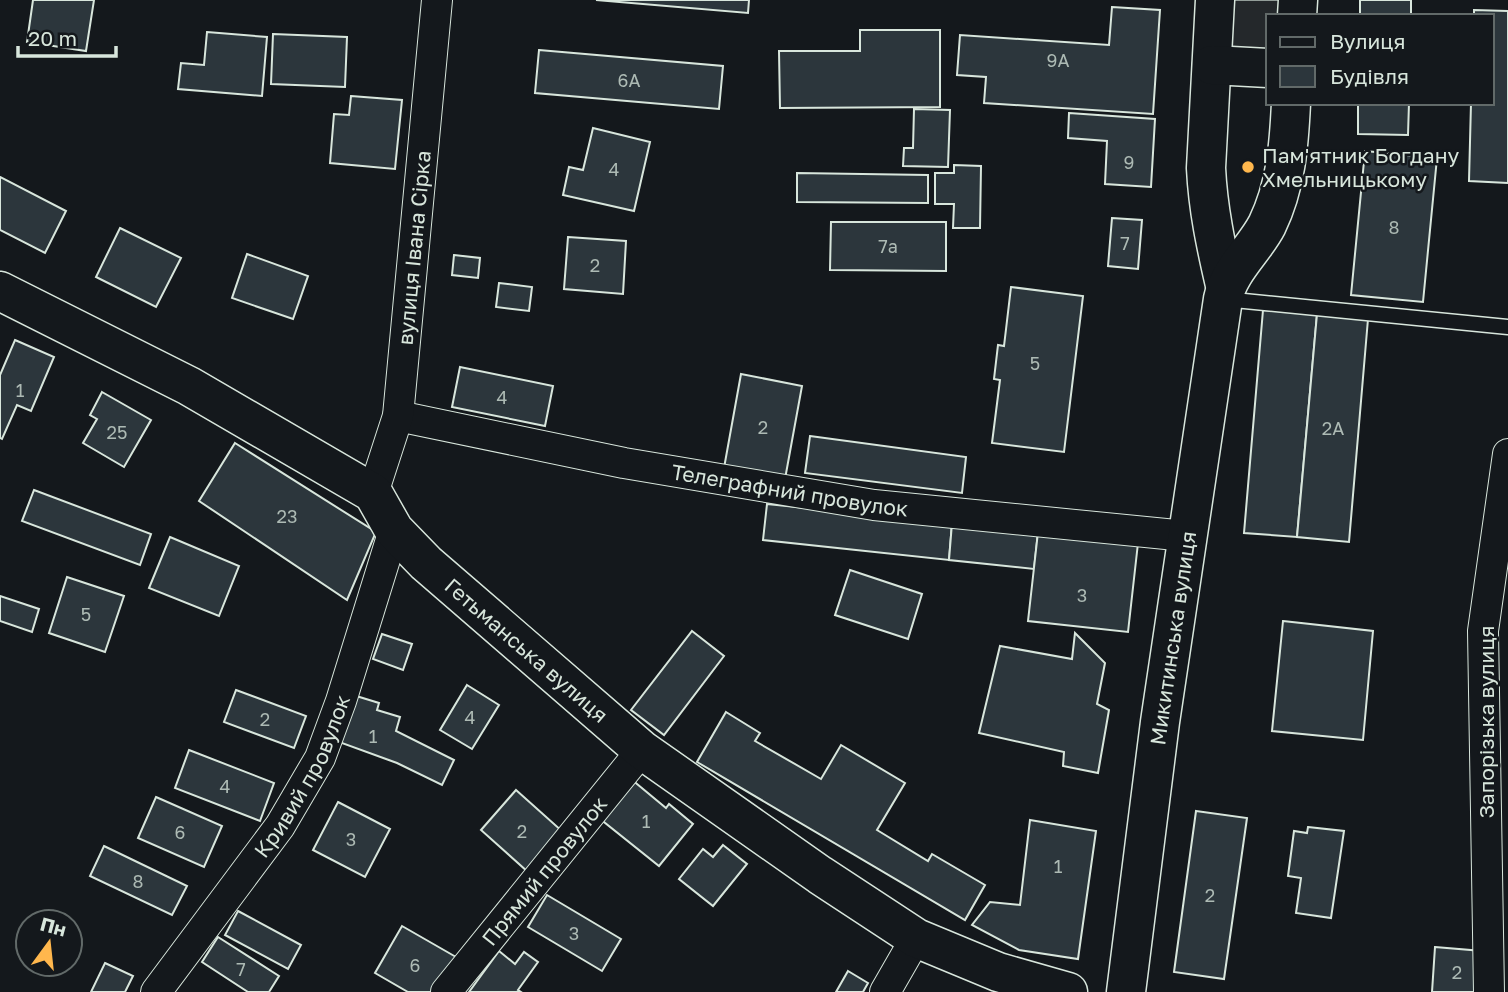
<svg xmlns="http://www.w3.org/2000/svg" width="1508" height="992" font-family="'Golos Text',sans-serif">
<style>
.parking{fill:#24282b;stroke:#939e99;stroke-width:2}
.building{fill:#2c363c;stroke:#d8e6dc;stroke-width:2}
.lines{fill:none;stroke-linecap:round;stroke-linejoin:round}
.lane-casing{stroke:#d8e6dc;stroke-width:17}
.street-casing{stroke:#d8e6dc;stroke-width:32}
.secondary-casing{stroke:#d8e6dc;stroke-width:41}
.lane{stroke:#14181c;stroke-width:14}
.street{stroke:#14181c;stroke-width:30}
.secondary{stroke:#14181c;stroke-width:38}
.poi-dot{fill:#ffb74d;stroke:#14181c;stroke-width:2.5}
.labels{text-anchor:middle;dominant-baseline:central;stroke-width:5;stroke-linejoin:round;paint-order:stroke}
.number-label{font-size:18px;fill:#adbab4}
.poi-label{font-size:21px;fill:#d8e6dc;stroke:#14181c;text-anchor:start}
.street-label{font-size:21px;fill:#d8e6dc;stroke:#14181c}
</style>
<rect width="100%" height="100%" fill="#14181c"/>
<polygon class="parking" points="1228,0 1285,0 1285,16 1268,16 1268,59 1224,56"/>
<g class="building">
<polygon points="33,0 94,0 86,51 27,42"/>
<polygon points="596,0 749,0 748,13"/>
<rect x="1360" y="0" width="51" height="16"/>
<polygon points="1112,7 1160,10 1153,114 984,103 986,77 957,75 960,35 1109,45"/>
<polygon points="1474,10 1508,11 1508,183 1469,181 1471,103 1492,103 1492,16 1474,16"/>
<polygon points="860,30 940,30 940,107 780,108 779,51 860,51"/>
<polygon points="207,32 267,37 262,96 178,89 181,63 204,65"/>
<polygon points="273,34 347,37 345,87 271,84"/>
<polygon points="539,50 723,66 719,109 535,93"/>
<polygon points="351,96 402,100 395,169 330,163 334,114 349,115"/>
<polygon points="1358,103 1409,103 1408,135 1358,134"/>
<polygon points="914,109 950,110 948,167 903,166 904,148 913,148"/>
<polygon points="1069,113 1155,119 1151,187 1105,184 1107,141 1068,138"/>
<polygon points="593,128 650,142 634,211 563,195 569,167 583,170"/>
<polygon points="1365,151 1437,158 1423,302 1351,295"/>
<polygon points="954,165 981,166 980,228 953,228 954,204 935,204 935,173 954,173"/>
<polygon points="797,173 928,175 928,203 797,202"/>
<polygon points="0,177 66,211 45,253 0,230"/>
<polygon points="1112,218 1142,220 1138,269 1108,266"/>
<polygon points="831,222 946,222 946,271 830,270"/>
<polygon points="120,228 181,258 156,307 96,277"/>
<polygon points="568,237 626,241 623,294 564,289"/>
<polygon points="247,254 308,276 293,319 232,298"/>
<polygon points="454,255 480,258 478,278 452,275"/>
<polygon points="499,283 532,287 529,311 496,307"/>
<polygon points="1011,287 1083,296 1064,452 992,443 1000,380 994,379 998,345 1004,346"/>
<polygon points="1263,310 1317,314 1297,537 1244,533"/>
<polygon points="1317,314 1368,319 1349,542 1297,537"/>
<polygon points="15,340 54,357 31,411 17,405 2,439 0,438 0,375"/>
<polygon points="460,367 553,386 545,426 452,407"/>
<polygon points="741,374 802,386 785,479 724,468"/>
<polygon points="102,392 151,420 124,467 83,443 97,419 90,415"/>
<polygon points="810,436 966,457 962,493 805,473"/>
<polygon points="235,443 376,532 347,600 199,501"/>
<polygon points="34,490 151,534 140,565 22,521"/>
<polygon points="767,504 952,523 949,560 763,540"/>
<polygon points="952,523 1038,532 1034,569 949,560"/>
<polygon points="1038,532 1138,543 1128,632 1028,621"/>
<polygon points="170,537 239,566 219,616 149,588"/>
<polygon points="850,570 922,594 908,639 835,615"/>
<polygon points="67,577 124,596 105,652 49,633"/>
<polygon points="0,596 39,609 32,632 0,621"/>
<polygon points="1283,621 1373,631 1363,740 1272,731"/>
<polygon points="692,631 724,656 664,735 631,710"/>
<polygon points="1075,633 1105,663 1097,704 1109,710 1098,773 1063,766 1064,752 979,733 1000,646 1072,659"/>
<polygon points="382,634 412,644 403,670 373,659"/>
<polygon points="467,685 499,705 472,749 440,730"/>
<polygon points="236,690 306,716 294,748 224,722"/>
<polygon points="353,695 379,703 377,710 400,717 396,731 454,760 442,785 397,763 339,742"/>
<polygon points="726,712 760,733 755,741 821,779 841,745 905,783 877,830 928,861 932,854 985,885 965,920 697,762"/>
<polygon points="189,750 274,783 260,821 175,788"/>
<polygon points="631,779 666,808 669,804 693,824 659,866 599,818"/>
<polygon points="516,790 563,832 528,872 481,830"/>
<polygon points="156,797 222,826 204,867 138,838"/>
<polygon points="338,802 390,829 365,877 313,850"/>
<polygon points="1196,811 1247,818 1224,979 1174,972"/>
<polygon points="1030,820 1096,831 1078,959 1019,950 972,925 990,902 1020,905"/>
<polygon points="1308,827 1344,831 1331,918 1296,913 1301,878 1288,876 1294,831 1307,833"/>
<polygon points="723,845 747,864 713,906 679,879 703,849 713,857"/>
<polygon points="104,846 187,886 172,915 90,876"/>
<polygon points="547,895 621,939 602,971 528,927"/>
<polygon points="238,911 301,945 288,969 225,935"/>
<polygon points="402,926 456,957 435,992 408,992 375,973"/>
<polygon points="218,937 279,976 269,992 248,992 202,962"/>
<polygon points="1435,947 1482,951 1478,992 1432,992"/>
<polygon points="499,951 515,964 524,952 538,962 518,990 521,992 469,992"/>
<polygon points="105,963 133,976 125,992 91,992"/>
<polygon points="848,971 868,983 863,992 836,992"/>
</g>
<g class="lines">
<g class="lane-casing">
<polyline id="lane" points="1224,299 1508,327"/>
</g>
<g class="street-casing">
<g id="street">
<path id="s1" d="M 398,416 L 624,463 L 874,505 L 1186,536"/>
<path id="s2" d="M 373,493 L 398,416 L 437,0"/>
<path id="s3" d="M 156,992 L 280,826 L 320,758 L 341,701 L 394,530"/>
<path id="s4" d="M 446,992 L 642,750"/>
<polyline points="885,992 916,938"/>
<polyline points="1489,992 1483,631 1508,454"/>
</g>
</g>
<g class="secondary-casing">
<g id="secondary">
<path d="M 1215,0 L 1206,168 C 1208,209 1216,246 1225,285"/>
<polyline points="1297,16 1298,0"/>
<polyline points="1212,65 1268,68"/>
<path id="s5" d="M 0,291 L 189,386 L 373,493 L 394,530 L 426,563 L 642,750 L 820,875 L 916,938 L 998,972 L 1068,992"/>
<path id="s6" d="M 1126,992 L 1160,722 L 1223,299 C 1229,270 1254,250 1267,225 C 1286,186 1289,145 1291,103"/>
</g>
</g>
<use href="#lane" class="lane"/>
<use href="#street" class="street"/>
<use href="#secondary" class="secondary"/>
</g>
<circle class="poi-dot" cx="1248" cy="167" r="7"/>
<g class="labels">
<g class="number-label">
<text x="1058" y="60">9А</text>
<text x="629" y="80">6А</text>
<text x="1129" y="162">9</text>
<text x="614" y="169">4</text>
<text x="1394" y="227">8</text>
<text x="1125" y="243">7</text>
<text x="888" y="246">7а</text>
<text x="595" y="265">2</text>
<text x="1035" y="363">5</text>
<text x="20" y="390">1</text>
<text x="502" y="397">4</text>
<text x="763" y="427">2</text>
<text x="1333" y="428">2А</text>
<text x="117" y="432">25</text>
<text x="287" y="516">23</text>
<text x="1082" y="595">3</text>
<text x="86" y="614">5</text>
<text x="470" y="717">4</text>
<text x="265" y="719">2</text>
<text x="373" y="736">1</text>
<text x="225" y="786">4</text>
<text x="646" y="821">1</text>
<text x="522" y="831">2</text>
<text x="180" y="832">6</text>
<text x="351" y="839">3</text>
<text x="1058" y="866">1</text>
<text x="138" y="881">8</text>
<text x="1210" y="895">2</text>
<text x="574" y="933">3</text>
<text x="415" y="965">6</text>
<text x="241" y="969">7</text>
<text x="1457" y="972">2</text>
</g>
<g class="poi-label">
<text x="1262" y="155">Пам'ятник Богдану<tspan x="1262" dy="24">Хмельницькому</tspan></text>
</g>
<g class="street-label">
<text stroke="none"><textPath href="#s2" startOffset="250">вулиця Івана Сірка</textPath></text>
<text stroke="none"><textPath href="#s1" startOffset="399">Телеграфний провулок</textPath></text>
<text stroke="none"><textPath href="#s6" startOffset="357">Микитинська вулиця</textPath></text>
<text stroke="none"><textPath href="#s5" startOffset="646">Гетьманська вулиця</textPath></text>
<text transform="translate(1486 722) rotate(-90)">Запорізька вулиця</text>
<text stroke="none"><textPath href="#s3" startOffset="262">Кривий провулок</textPath></text>
<text stroke="none"><textPath href="#s4" startOffset="156">Прямий провулок</textPath></text>
</g>
</g>
<rect x="1266" y="14" width="228" height="91" fill="#14181c" stroke="#626a69" stroke-width="2"/>
<rect x="1280" y="37" width="35" height="10" fill="#14181c" stroke="#626a69" stroke-width="2"/>
<text x="1330" y="49" font-size="21" fill="#d8e6dc">Вулиця</text>
<rect x="1280" y="66" width="35" height="21" fill="#2c363c" stroke="#626a69" stroke-width="2"/>
<text x="1330" y="84" font-size="21" fill="#d8e6dc">Будівля</text>
<g transform="translate(49 943) rotate(15)"><circle r="33" fill="#14181c" stroke="#626a69" stroke-width="2"/>
<path d="M0-5L12 26L0 18L-12 26Z" fill="#ffb74d"/>
<text y="-10" font-size="19" font-weight="bold" text-anchor="middle" fill="#d8e6dc">Пн</text>
</g>
<path d="M18 46v10h98v-10" fill="none" stroke="#d8e6dc" stroke-width="3.5"/>
<text x="28" y="46" font-size="21" fill="#d8e6dc" stroke="#14181c" stroke-width="5" paint-order="stroke">20 m</text>
</svg>
